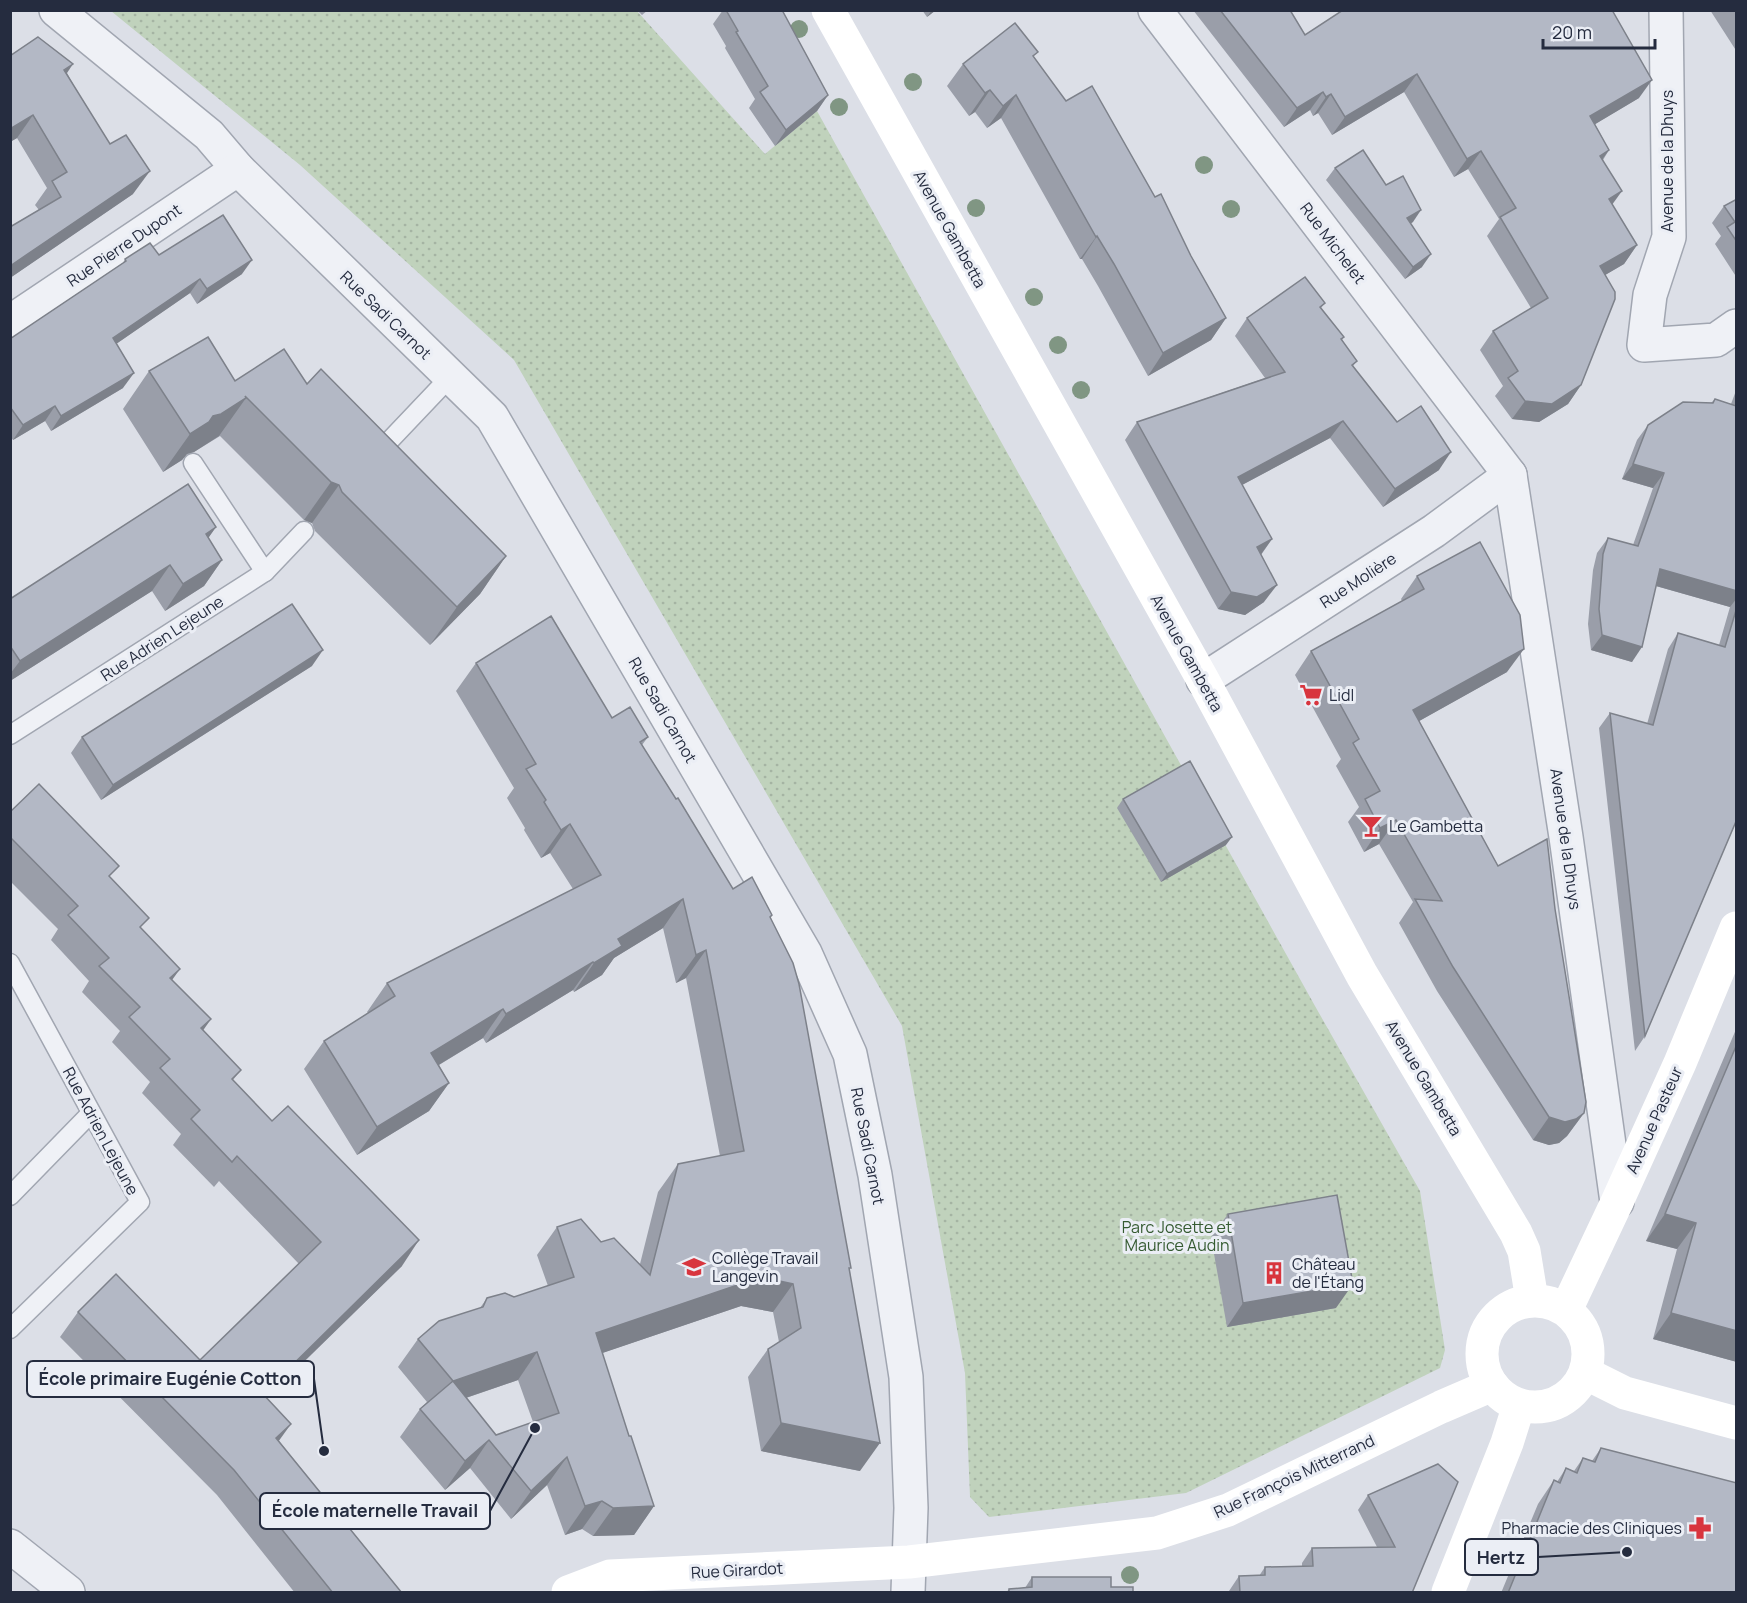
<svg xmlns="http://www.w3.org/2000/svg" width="1747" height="1603" font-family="Manrope,sans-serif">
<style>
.park{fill:url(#park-dots)}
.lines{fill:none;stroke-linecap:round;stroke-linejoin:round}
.lane-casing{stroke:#a1a6b1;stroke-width:21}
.street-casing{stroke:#a1a6b1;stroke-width:36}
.lane{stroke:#eff1f6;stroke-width:18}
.street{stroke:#eff1f6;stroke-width:33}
.secondary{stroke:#fff;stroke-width:33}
.tree{fill:#809683}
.wall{fill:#9a9ea9;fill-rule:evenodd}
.shaded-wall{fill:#7d818a}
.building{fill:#b3b8c5;stroke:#7d818a;stroke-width:1.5;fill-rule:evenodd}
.labels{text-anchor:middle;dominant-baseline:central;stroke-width:6;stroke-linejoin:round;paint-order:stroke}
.street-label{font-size:16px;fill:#252c3f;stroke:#ebeef5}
.poi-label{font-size:16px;fill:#252c3f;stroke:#ebeef5;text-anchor:start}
.park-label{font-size:16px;fill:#355b31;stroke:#ebeef5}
.leader{fill:none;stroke:#252c3f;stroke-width:2}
.callout-dot{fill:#252c3f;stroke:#ebeef5;stroke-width:2}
.callout{fill:#ebeef5;stroke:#252c3f;stroke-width:2}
.callout-label{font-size:18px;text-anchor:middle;font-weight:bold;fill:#252c3f}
</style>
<defs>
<pattern id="park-dots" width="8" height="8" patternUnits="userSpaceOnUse" patternTransform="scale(1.5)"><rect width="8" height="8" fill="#c0d2bc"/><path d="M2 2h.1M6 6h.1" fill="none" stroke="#a5b4a3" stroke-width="1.8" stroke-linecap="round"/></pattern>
</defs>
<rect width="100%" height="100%" fill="#dcdfe7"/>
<polygon class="park" points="111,11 637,11 765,154 817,111 1315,1006 1420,1191 1445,1350 1440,1368 1186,1493 989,1517 970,1497 965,1373 902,1026 514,360 300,165"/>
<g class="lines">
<g class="lane-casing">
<g id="lane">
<polyline points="375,456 450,377"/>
<polyline points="193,463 265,572"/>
<polyline points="10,735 265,572 304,531"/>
<polyline points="10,963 140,1202 10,1329"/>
<polyline points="10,1196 91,1113"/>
</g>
</g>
<g class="street-casing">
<g id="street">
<polyline points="56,10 209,135 238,169 492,417 805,953 850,1054 875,1175 906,1377 911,1508 908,1592"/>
<polyline points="1155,10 1510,475 1566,837 1617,1202"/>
<polyline points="1666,10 1669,237 1650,295 1644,345 1716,340 1736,326"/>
<polyline points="10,322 238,169"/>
<polyline points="1203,680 1434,531 1510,475"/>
<polyline points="10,1546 68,1592"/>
</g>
</g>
<use href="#lane" class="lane"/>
<use href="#street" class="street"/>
<g class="secondary">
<polyline points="828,10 1203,680 1362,975 1516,1233 1524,1251 1532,1300"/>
<circle cx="1535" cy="1354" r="53"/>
<polyline points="1566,1310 1617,1202 1680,1063 1736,928"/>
<polyline points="1585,1373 1625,1393 1736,1423"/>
<polyline points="568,1592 610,1576 909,1562 1157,1533 1228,1510 1441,1407 1492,1385"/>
<polyline points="1448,1592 1507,1443 1519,1405"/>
</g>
</g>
<g class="tree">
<circle cx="799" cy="29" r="9"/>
<circle cx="913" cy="82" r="9"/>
<circle cx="839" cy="107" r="9"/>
<circle cx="1204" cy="165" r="9"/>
<circle cx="976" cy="208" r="9"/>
<circle cx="1231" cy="209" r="9"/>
<circle cx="1034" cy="297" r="9"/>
<circle cx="1058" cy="345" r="9"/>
<circle cx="1081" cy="390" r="9"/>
<circle cx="1130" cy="1575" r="9"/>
</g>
<g class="wall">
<polygon points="637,10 648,10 642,15"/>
<polygon points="723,10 782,10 828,95 817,111 775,146 749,108 755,99 725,48 726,46 713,24"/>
<polygon points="922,10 936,10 927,17"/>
<polygon points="1193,10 1290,10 1305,35 1639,98 1595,124 1609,150 1603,160 1612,205 1637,245 1624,264 1605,275 1581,385 1568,404 1539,422 1512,419 1495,396 1503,386 1480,350 1493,331 1531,308 1487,236 1499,219 1468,169 1454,177 1404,92 1332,135 1318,113 1313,116 1310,110 1284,127"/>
<polygon points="1710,10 1737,10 1737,52"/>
<polygon points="1034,58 1066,101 1155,197 1191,256 1226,318 1211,340 1148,376 1098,286 1082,259 1080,259 1001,118 987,128 975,112 969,116 947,86 963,64"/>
<polygon points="67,73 133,194 10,278 10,227 39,210 35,205 47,188 17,138 10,142"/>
<polygon points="1335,168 1386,185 1413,222 1411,223 1422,267 1405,279 1326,180"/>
<polygon points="1737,199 1737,278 1715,244 1721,236 1712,223 1724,206"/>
<polygon points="159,255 242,274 197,304 190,293 116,344 123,388 51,431 45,421 13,440 10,436 10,339 123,263 125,259"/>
<polygon points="1325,303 1321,308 1344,337 1342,340 1357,361 1353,366 1397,422 1439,470 1383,507 1330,438 1242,485 1272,539 1261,555 1264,602 1245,615 1218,609 1125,440 1137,422 1265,378 1235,336 1247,318"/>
<polygon points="149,371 235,381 307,384 506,556 480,594 430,645 315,531 312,523 304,520 220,436 194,452 187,454 182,460 163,472 123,409"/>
<polygon points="1737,388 1737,819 1645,1036 1635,1051 1599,728 1610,713 1647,724 1668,649 1678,633 1719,645 1730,607 1656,586 1632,662 1591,650 1588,624 1593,570 1597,553 1608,538 1633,545 1653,488 1622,479 1637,440 1648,425 1711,403 1715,399 1731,404"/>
<polygon points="216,527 208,538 222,560 204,586 165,611 152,591 10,681 10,599"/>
<polygon points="1417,576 1507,672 1419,721 1498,866 1555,909 1584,1113 1567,1136 1559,1143 1549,1145 1533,1140 1437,991 1399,923 1413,902 1379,844 1364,852 1348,822 1359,807 1336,766 1341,759 1295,675 1311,651 1402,601 1401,599"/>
<path d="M 476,663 L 612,718 L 648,737 L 642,745 L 733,889 L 771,918 L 850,1270 L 860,1471 L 761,1451 L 748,1377 L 768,1349 L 779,1342 L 773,1312 L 741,1306 L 602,1353 L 629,1436 L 654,1506 L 634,1535 L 593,1536 L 582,1529 L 565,1535 L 547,1485 L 511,1519 L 470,1468 L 445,1490 L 400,1437 L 420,1409 L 427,1402 L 398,1367 L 418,1339 L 480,1308 L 487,1298 L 514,1297 L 548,1286 L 537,1255 L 557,1227 L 601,1242 L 640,1264 L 658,1192 L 678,1164 L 720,1156 L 686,978 L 676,983 L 663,928 L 614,958 L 602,975 L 574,992 L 573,990 L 486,1043 L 483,1038 L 439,1065 L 449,1083 L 429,1111 L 357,1155 L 304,1069 L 324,1041 L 368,1013 L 367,1012 L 387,983 L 573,889 L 550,853 L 541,858 L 524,830 L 525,828 L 507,798 L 514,788 L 456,691 ZM 518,1380 L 533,1422 L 496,1435 L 466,1398 Z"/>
<polygon points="312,666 101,800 71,753 82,737"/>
<polygon points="1123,799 1226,845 1161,882 1117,808"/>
<polygon points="10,812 111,878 203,1031 241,1070 233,1080 402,1266 267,1398 279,1441 402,1593 295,1593 217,1495 60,1337 78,1312 200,1360 299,1264 219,1181 214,1187 173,1145 181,1134 142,1093 150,1082 112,1042 120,1031 82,992 89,981 51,940 58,929 10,881"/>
<polygon points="1737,1027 1737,1362 1653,1339 1677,1249 1646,1241"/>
<polygon points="1228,1214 1336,1308 1227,1327 1211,1237"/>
<polygon points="1601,1448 1737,1593 1501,1593 1538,1504 1554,1480 1557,1482 1566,1468 1574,1471 1583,1458 1592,1461"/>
<polygon points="1438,1464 1412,1593 1229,1593 1229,1591 1239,1576 1259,1576 1265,1567 1302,1566 1302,1563 1312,1548 1377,1547 1358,1510 1368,1495"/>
<polygon points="1032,1577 1111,1587 1133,1593 1006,1593 1009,1589 1025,1588"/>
</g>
<g class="shaded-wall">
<polygon points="932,10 936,10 927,17"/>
<polygon points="73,64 57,88 64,70"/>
<polygon points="1417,74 1404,92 1332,135 1345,117"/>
<polygon points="1652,80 1639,98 1577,135 1590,116"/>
<polygon points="990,90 975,112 969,116 985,93"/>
<polygon points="1323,92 1310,110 1284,127 1297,108"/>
<polygon points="1331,94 1318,113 1313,116 1326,97"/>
<polygon points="828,95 817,111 775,146 786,130"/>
<polygon points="1016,95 1001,118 987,128 1003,106"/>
<polygon points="33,115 17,138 10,142 10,129"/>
<polygon points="1609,150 1596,168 1600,156"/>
<polygon points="1481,151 1468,169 1454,177 1467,159"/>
<polygon points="150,171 133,194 10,278 10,266"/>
<polygon points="1622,191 1609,209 1609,199"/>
<polygon points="1421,210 1413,222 1399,230 1407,218"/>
<polygon points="1097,236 1082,259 1080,259 1096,237"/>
<polygon points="1637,245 1624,264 1588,285 1600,266"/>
<polygon points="1431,254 1422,267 1405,279 1413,267"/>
<polygon points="252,260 242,274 197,304 207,289"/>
<polygon points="200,279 190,293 103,353 113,338"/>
<polygon points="1226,318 1211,340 1148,376 1163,353"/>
<polygon points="134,373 123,388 51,431 61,416"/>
<polygon points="1581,385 1568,404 1539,422 1512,419 1525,401"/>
<polygon points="246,398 219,436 194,452 187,454 182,460 163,472 190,434 213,416"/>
<polygon points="55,406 45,421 13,440 23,425"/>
<polygon points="1343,421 1330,438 1225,494 1238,477"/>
<polygon points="1451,452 1439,470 1383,507 1395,489"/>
<polygon points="1633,464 1664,473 1653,488 1622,479"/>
<polygon points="331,482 339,485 312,523 304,520"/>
<polygon points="216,527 197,554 206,534"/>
<polygon points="1272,539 1259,557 1257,547"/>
<polygon points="506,556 480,594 430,645 457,607"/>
<polygon points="222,560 204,586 165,611 183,584"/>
<polygon points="170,565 152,591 10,681 10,674 20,661"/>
<polygon points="1660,569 1737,591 1737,598 1730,607 1649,584"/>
<polygon points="1277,585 1264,602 1245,615 1218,609 1231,592"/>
<polygon points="1602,635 1642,647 1632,662 1591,650"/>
<polygon points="1524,649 1507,672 1396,734 1413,710"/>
<polygon points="323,650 312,666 101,800 113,785"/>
<polygon points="1396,820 1379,844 1364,852 1380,828"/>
<polygon points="570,824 550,853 541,858 561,830"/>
<polygon points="1232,837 1226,845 1161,882 1167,874"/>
<polygon points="683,899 663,928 614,958 602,975 574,992 594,963 618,939"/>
<polygon points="706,950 686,978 676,983 696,955"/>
<polygon points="593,962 573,990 486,1043 506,1014"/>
<polygon points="180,969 162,994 170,978"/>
<polygon points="503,1009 483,1038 412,1081 431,1053"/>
<polygon points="211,1019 193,1045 201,1028"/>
<polygon points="449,1083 429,1111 357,1155 377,1127"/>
<polygon points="1584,1113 1567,1136 1559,1143 1549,1145 1533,1140 1549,1117"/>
<polygon points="1665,1214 1696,1223 1677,1249 1646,1241"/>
<polygon points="419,1240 402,1266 245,1419 263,1394"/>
<polygon points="761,1277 793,1284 773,1312 741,1306 576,1362 596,1333"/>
<polygon points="1353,1284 1336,1308 1227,1327 1243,1303"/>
<polygon points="1671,1313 1737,1331 1737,1362 1653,1339"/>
<polygon points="537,1352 518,1380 433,1409 453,1381"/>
<polygon points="781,1423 880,1443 860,1471 761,1451"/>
<polygon points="291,1424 273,1449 276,1438"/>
<polygon points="489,1440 470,1468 445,1490 465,1461"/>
<polygon points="567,1457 547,1485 511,1519 531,1491"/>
<polygon points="602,1501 582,1529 565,1535 585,1506"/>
<polygon points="654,1506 634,1535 593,1536 613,1508"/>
</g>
<g class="building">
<polygon points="726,10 782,10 828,95 786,130 760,92 768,86 736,32 738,31"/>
<polygon points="1220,10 1290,10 1305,35 1343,10 1612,10 1652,80 1590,116 1609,150 1600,156 1622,191 1609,199 1637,245 1600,266 1615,292 1615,299 1581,385 1552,404 1525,401 1508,378 1518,371 1493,331 1548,298 1500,217 1516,208 1481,151 1467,159 1417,74 1345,117 1331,94 1326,97 1323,92 1297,108"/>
<polygon points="1015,23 1038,52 1033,56 1066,101 1092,86 1155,197 1161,194 1191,256 1226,318 1163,353 1114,264 1097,236 1096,237 1016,95 1003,106 990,90 985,93 963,64"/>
<polygon points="38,37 73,64 64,70 110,144 126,135 150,171 10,266 10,227 61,197 52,181 67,172 33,115 10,129 10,56"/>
<polygon points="1363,150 1386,185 1403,176 1421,210 1407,218 1431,254 1413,267 1335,168"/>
<polygon points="1737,199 1737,242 1727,227 1735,222 1724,206"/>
<polygon points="223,215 252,260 207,289 200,279 113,338 134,373 61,416 55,406 23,425 10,407 10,339 126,261 125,259 150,243 159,255"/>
<polygon points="1305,277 1325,303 1320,307 1344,337 1341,339 1357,361 1352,365 1397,422 1421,406 1451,452 1395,489 1343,421 1238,477 1272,539 1257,547 1277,585 1257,597 1231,592 1137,422 1285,372 1247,318"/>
<polygon points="208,337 235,381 284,349 307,384 321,369 506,556 457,607 342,492 339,485 331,482 245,396 246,398 221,414 213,416 209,422 190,434 149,371"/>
<polygon points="1715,399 1736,406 1737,405 1737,591 1660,569 1642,647 1602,635 1599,609 1603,554 1608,538 1638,546 1664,473 1633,464 1648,425 1683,402 1713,403"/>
<polygon points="188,484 216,527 206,534 222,560 183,584 170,565 20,661 12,649 10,651 10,599"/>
<polygon points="1480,542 1520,615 1524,649 1413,710 1498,866 1547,839 1555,909 1586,1102 1584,1113 1576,1119 1565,1122 1549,1117 1453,967 1415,899 1442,901 1396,820 1380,828 1365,799 1380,791 1353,743 1359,739 1311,651 1424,589 1417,576"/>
<polygon points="292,604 323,650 113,785 82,737"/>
<polygon points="1737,607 1737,819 1645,1036 1610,713 1653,725 1678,633 1725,647"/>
<path d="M 551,616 L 612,718 L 630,707 L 648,737 L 640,742 L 676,799 L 678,798 L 733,889 L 752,877 L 772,915 L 770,917 L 793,963 L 799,984 L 851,1268 L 849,1268 L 880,1443 L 781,1423 L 768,1349 L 801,1328 L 793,1284 L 761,1277 L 596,1333 L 629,1436 L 631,1436 L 654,1506 L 613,1508 L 602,1501 L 585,1506 L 567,1457 L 531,1491 L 489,1440 L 465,1461 L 420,1409 L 453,1381 L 418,1339 L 439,1321 L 483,1307 L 487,1298 L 505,1293 L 514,1297 L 574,1277 L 557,1227 L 581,1219 L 601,1242 L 614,1238 L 650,1275 L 678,1164 L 744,1151 L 706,950 L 696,955 L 683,899 L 618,939 L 622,946 L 594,963 L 593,962 L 506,1014 L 503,1009 L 431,1053 L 449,1083 L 377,1127 L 324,1041 L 395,996 L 387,983 L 601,875 L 570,824 L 561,830 L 544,802 L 546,800 L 526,769 L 536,764 L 476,663 ZM 537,1352 L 559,1413 L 496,1435 L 453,1381 Z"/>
<polygon points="1190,761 1232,837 1167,874 1123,799"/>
<polygon points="39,784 119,866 109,876 149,918 140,927 180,969 170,978 211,1019 201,1028 241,1070 232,1079 272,1121 288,1106 419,1240 263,1394 291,1424 276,1438 402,1593 333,1593 234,1470 78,1312 116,1274 200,1360 321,1242 237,1156 232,1162 191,1119 200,1110 160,1068 170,1059 129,1017 140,1007 99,966 109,958 68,915 78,906 10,837 10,812"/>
<polygon points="1737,1044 1737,1331 1671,1313 1696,1223 1665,1214"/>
<polygon points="1337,1195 1353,1284 1243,1303 1228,1214"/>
<polygon points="1601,1448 1737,1483 1737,1593 1508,1593 1554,1480 1560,1483 1566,1468 1577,1473 1583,1458 1595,1462"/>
<polygon points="1438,1464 1458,1482 1412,1593 1240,1593 1239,1576 1265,1575 1265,1567 1313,1566 1312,1548 1395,1547 1368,1495"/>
<polygon points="1032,1577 1111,1577 1111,1587 1133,1587 1133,1593 1009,1593 1009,1589 1032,1587"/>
</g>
<defs>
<g id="supermarket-bare" transform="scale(1.8)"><path d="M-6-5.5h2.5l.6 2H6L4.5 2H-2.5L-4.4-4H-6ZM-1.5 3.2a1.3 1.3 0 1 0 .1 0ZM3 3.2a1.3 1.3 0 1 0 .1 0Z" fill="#d8353e" stroke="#ebeef5" stroke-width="2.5" paint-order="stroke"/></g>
<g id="bar-bare" transform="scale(1.8)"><path d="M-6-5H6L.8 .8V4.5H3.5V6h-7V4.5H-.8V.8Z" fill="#d8353e" stroke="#ebeef5" stroke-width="2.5" paint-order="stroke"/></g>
<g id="school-bare" transform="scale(1.8)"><path d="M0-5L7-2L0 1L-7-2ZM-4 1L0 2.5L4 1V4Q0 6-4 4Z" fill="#d8353e" stroke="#ebeef5" stroke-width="2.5" paint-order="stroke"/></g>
<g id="building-bare" transform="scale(1.8)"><path d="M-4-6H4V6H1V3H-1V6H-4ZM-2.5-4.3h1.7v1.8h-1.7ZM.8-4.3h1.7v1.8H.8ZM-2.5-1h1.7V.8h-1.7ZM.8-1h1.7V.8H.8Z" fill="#d8353e" stroke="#ebeef5" stroke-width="2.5" paint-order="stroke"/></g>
<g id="pharmacy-bare" transform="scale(1.8)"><path d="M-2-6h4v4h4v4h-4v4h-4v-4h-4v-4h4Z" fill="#d8353e" stroke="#ebeef5" stroke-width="2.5" paint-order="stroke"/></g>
</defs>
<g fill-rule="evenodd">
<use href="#supermarket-bare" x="1311" y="695"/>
<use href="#bar-bare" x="1371" y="826"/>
<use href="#school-bare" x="694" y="1267"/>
<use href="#building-bare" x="1274" y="1273"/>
<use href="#pharmacy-bare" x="1700" y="1528"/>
</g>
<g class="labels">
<g class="street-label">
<text transform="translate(1667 161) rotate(-90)">Avenue de la Dhuys</text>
<text transform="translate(950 229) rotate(61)">Avenue Gambetta</text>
<text transform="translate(1333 243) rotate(53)">Rue Michelet</text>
<text transform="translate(124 245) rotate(-34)">Rue Pierre Dupont</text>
<text transform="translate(386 315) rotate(44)">Rue Sadi Carnot</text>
<text transform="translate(1358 580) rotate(-33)">Rue Molière</text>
<text transform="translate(162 638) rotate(-33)">Rue Adrien Lejeune</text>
<text transform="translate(1187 653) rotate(61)">Avenue Gambetta</text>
<text transform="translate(663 710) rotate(60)">Rue Sadi Carnot</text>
<text transform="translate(1566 839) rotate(82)">Avenue de la Dhuys</text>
<text transform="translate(1424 1078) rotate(59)">Avenue Gambetta</text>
<text transform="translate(1654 1120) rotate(-66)">Avenue Pasteur</text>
<text transform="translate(101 1131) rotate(62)">Rue Adrien Lejeune</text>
<text transform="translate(868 1146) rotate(79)">Rue Sadi Carnot</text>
<text transform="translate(1294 1476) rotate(-25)">Rue François Mitterrand</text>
<text transform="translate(737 1570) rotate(-3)">Rue Girardot</text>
</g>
<g class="poi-label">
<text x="1329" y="695">Lidl</text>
<text x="1389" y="826">Le Gambetta</text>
<text x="712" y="1258">Collège Travail<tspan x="712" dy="18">Langevin</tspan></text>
<text x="1292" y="1264">Château<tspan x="1292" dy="18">de l'Étang</tspan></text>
<text x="1682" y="1528" text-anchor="end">Pharmacie des Cliniques</text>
</g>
<g class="park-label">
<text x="1177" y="1227">Parc Josette et<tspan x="1177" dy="18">Maurice Audin</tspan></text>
</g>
</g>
<path class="leader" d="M324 1451L314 1379M535 1428L490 1511M1627 1552L1538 1557"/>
<g class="callout-dot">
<circle cx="324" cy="1451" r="6"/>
<circle cx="535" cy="1428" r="6"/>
<circle cx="1627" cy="1552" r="6"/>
</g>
<g class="callout">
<rect x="27" y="1361" width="287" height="36" rx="6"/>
<rect x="260" y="1493" width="230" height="36" rx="6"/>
<rect x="1465" y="1539" width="73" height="36" rx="6"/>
</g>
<g class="callout-label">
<text x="170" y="1385">École primaire Eugénie Cotton</text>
<text x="375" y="1517">École maternelle Travail</text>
<text x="1501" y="1564">Hertz</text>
</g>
<rect width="1747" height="1603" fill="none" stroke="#252c3f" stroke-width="24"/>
<path d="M1543 39v9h112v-9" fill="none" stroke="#252c3f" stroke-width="3"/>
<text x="1552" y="39" font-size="18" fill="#252c3f" stroke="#ebeef5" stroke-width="4.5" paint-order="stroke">20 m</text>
</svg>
